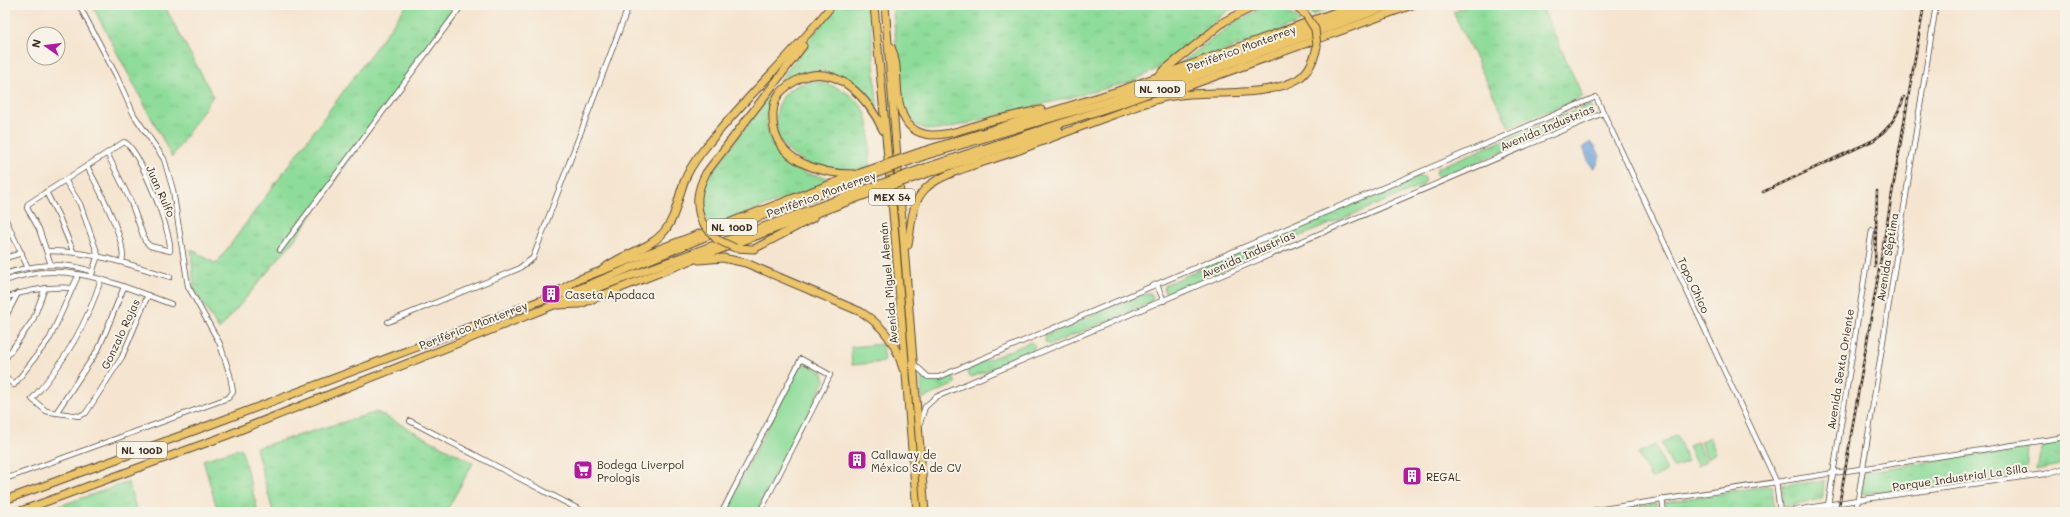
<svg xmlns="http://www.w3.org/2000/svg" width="2070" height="517" font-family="Mali,sans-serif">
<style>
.grass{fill:url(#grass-tufts);stroke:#64835c}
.park{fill:#8edc9a;stroke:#64835c}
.water{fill:url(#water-waves);stroke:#566a7f}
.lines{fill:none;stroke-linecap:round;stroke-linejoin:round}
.minor-casing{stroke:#574639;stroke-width:6}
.highway-casing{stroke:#574639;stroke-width:9}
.minor{stroke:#fff;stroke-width:4.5}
.highway{stroke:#ecc569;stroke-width:7}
.rail-casing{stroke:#3b2a1e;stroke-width:2.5}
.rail{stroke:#f7f3e8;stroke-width:1;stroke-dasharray:3;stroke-linecap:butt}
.highway-bridge-casing{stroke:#574639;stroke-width:9;stroke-linecap:butt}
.highway-bridge{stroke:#ecc569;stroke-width:7}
.labels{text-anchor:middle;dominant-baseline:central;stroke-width:4;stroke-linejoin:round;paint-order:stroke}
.shield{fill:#f7f3e8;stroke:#73665b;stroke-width:1}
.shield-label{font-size:10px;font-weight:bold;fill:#3b2a1e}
.street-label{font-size:11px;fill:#3b2a1e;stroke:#f7f3e8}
.poi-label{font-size:11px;fill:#3b2a1e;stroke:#f7f3e8;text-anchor:start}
</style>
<defs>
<pattern id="grass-tufts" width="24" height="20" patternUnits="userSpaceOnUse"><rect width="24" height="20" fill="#8edc9a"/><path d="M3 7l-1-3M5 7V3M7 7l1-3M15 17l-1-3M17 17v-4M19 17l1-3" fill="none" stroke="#7bbd84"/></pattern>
<pattern id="water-waves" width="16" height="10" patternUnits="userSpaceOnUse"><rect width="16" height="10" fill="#72a9e0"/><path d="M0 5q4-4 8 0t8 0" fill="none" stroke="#5f8ab5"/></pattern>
</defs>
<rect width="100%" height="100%" fill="#f7f3e8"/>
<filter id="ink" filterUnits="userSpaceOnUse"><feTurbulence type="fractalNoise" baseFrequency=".025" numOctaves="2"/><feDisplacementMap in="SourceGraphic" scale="8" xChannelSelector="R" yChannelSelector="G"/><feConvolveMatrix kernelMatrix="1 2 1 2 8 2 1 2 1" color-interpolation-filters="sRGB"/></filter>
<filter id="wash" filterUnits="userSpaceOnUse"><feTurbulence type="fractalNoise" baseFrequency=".012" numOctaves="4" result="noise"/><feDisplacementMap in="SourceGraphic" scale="16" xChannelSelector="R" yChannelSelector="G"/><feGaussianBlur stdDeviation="0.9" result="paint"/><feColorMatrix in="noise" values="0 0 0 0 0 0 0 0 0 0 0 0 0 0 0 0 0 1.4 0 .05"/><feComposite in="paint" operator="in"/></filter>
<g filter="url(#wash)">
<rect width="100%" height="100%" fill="#f5e5d0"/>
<g class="grass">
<polygon points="92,5 164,5 213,96 172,157"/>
<polygon points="407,5 460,5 382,111 299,234 219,330 194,289 191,249 216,264"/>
<path d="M 838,5 L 870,5 L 878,118 C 871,107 864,92 853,84 C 844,78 826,70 816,71 C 777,74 754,110 773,145 C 775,149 777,155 781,158 C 796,174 819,177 840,179 L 710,226 C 700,209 700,198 707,180 L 817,30 Z"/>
<path d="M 914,5 L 1241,5 L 1229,10 L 1159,68 L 1131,82 L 940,130 C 922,130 911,126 902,108 L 893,10 Z"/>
<polygon points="1303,5 1339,5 1312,15"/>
<polygon points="1471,5 1541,5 1583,97 1509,127 1453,12"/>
<path d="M 1264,7 C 1279,7 1291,11 1301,22 L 1169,72 L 1235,22 Z"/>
<path d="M 817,81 C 837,86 862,97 867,118 C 871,131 869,153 870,167 C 842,175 798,169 781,142 C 771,125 776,96 794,87 C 801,83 810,82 817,81 Z"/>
<polygon points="1589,105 1592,109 1589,116 1441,177 1436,175 1437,168"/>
<polygon points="1419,176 1424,177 1426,180 1422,186 1274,247 1269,245 1270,238"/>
<polygon points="1251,246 1256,246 1258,248 1258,253 1256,256 1169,295 1164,291 1165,285"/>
<polygon points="1146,293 1150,293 1153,297 1150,303 1050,345 1045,342 1046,335"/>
<polygon points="1031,342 1035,346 1032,352 972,377 968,375 968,368"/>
<path d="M 923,375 C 934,385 940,376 952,376 L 954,378 L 955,383 L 953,385 L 922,399 L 921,377 Z"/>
<polygon points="377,412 473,463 446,512 273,512 256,448"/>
<polygon points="2065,439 2065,461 2059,465 2037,470 2042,444"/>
<polygon points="2028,446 2026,473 1861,494 1864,472"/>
<polygon points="241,448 258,512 218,512 203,460"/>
<polygon points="1825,481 1821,499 1784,506 1782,485"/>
<polygon points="128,482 137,512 42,512"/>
<polygon points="1772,485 1774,507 1743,512 1666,512 1665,502"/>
<polygon points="1656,503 1657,512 1605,512"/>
</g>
<g class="park">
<polygon points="882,344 884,362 852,365 851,347"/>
<polygon points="805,363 823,373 825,381 756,512 724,512 800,365"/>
<polygon points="1677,435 1688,462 1673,468 1661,443"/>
<polygon points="1709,437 1716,453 1707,458 1700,442"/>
<polygon points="1697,442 1706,461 1697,466 1688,446"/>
<polygon points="1655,445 1667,471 1651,479 1638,453"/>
</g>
<polygon class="water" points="1591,142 1595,146 1600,156 1596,167 1593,168 1588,161 1583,147"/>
</g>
<g filter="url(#ink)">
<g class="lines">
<g class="minor-casing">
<g id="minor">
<path d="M 87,166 C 97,185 128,242 122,261"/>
<polyline points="65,180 80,204 98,255 91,276"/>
<polyline points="46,192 59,217 73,251"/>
<polyline points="5,218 28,268"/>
<polyline points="280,250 462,5"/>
<path d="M 47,251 C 91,251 129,264 170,277"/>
<polyline points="5,258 22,253"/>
<path d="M 51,265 L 39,229 L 27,208 L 28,204 L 124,142 C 138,146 173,235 170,251 L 150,246 L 145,241 L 131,202 L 107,153"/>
<path d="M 5,274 C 33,264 65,261 93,272"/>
<path d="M 101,279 C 87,325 64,363 32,399 L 46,411 L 51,412 L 79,416 L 86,413 L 122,357 L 148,295"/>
<path d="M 5,281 C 64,258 115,284 171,304"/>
<polyline points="1157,285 1164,301"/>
<path d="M 5,298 C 27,290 49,286 73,288"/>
<polyline points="5,318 18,293"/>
<polyline points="388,322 518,269 533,258 629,5"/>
<polyline points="5,359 33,320 45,288"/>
<polyline points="913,363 928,377 939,377 1596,97 1776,481 1780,512"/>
<polyline points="5,377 14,385 50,338 77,278"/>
<polyline points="56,413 99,348 124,287"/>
<polyline points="410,421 584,512"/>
<polyline points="919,426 925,407 936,397 1603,113"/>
<polyline points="5,479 228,398 233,392 230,375 220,344 188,286 173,190 164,159 134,115 116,75 79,5"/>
<polyline points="1662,499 1664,512"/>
<polyline points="722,512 801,359 830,375 760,512"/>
<polyline points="1584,512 2065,437"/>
<polyline points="1784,512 1857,500 2045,474 2065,468"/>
<polyline points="1827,512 1872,230"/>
<polyline points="1856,512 1936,5"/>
</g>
</g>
<g class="highway-casing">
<g id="highway">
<polyline points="874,5 894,224 917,512"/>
<polyline points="885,5 925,512"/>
<polyline points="1293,5 1306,15"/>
<path d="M 891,47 C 900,66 894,90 901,110 C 914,153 961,129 990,121 C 1007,117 1024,113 1041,110"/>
<polyline points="1162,72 1225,21 1257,5"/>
<polyline points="1169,93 1412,5"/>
<polyline points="923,151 1118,91 1355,5"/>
<polyline points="924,156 1112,100 1374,5"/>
<polyline points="927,167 1117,105 1391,5"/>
<polyline points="928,173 1059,130"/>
<path d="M 854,174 C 820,174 775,161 773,121 C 772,112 774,101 779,94 C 785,87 793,82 801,78 C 838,63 869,100 883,130"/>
<path d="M 702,222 C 695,204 697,190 706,173 L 803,46"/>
<path d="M 908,245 C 912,225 910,205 925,189 C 942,171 998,159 1022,149 C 1056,136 1090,123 1124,111 C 1140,105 1156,98 1173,96 C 1209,90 1266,98 1298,79 C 1309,72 1315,58 1317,46"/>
<polyline points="735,248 754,249 813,218"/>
<path d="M 699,260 L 723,258 L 746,263 L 861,312 C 884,326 896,344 903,369"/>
<path d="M 602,270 C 620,254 646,251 662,234 C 676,219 677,200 684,182 C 688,171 694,162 701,153 C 741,101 791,57 832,5"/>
<polyline points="552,295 577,280 863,172"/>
<polyline points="557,305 580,304 684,263 868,194"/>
<polyline points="5,500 199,429 550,297 574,291 705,237 864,178"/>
<polyline points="18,512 225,436 584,293 866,189"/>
</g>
</g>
<use href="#minor" class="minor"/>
<use href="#highway" class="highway"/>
<g class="rail-casing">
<g id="rail">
<path d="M 1763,192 L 1874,140 C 1890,128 1898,115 1904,97"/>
<polyline points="1875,267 1877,191"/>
<polyline points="1838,512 1924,5"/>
</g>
</g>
<use href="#rail" class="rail"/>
<g class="highway-bridge-casing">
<g id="highway-bridge">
<polyline points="1306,15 1315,29 1317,46"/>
<polyline points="863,172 923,151"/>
<polyline points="864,178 924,156"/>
<polyline points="866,189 927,167"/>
<polyline points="868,194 928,173"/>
<polyline points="702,222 716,239 735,248"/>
</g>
</g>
<use href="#highway-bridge" class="highway-bridge"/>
</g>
</g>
<defs>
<g id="building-square" transform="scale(1)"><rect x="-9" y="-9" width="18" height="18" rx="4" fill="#b5179e" stroke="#f7f3e8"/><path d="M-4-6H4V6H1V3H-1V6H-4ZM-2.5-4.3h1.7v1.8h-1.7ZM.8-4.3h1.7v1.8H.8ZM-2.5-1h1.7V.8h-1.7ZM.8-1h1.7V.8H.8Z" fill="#fff"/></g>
<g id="supermarket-square" transform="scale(1)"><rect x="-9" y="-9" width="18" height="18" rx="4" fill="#b5179e" stroke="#f7f3e8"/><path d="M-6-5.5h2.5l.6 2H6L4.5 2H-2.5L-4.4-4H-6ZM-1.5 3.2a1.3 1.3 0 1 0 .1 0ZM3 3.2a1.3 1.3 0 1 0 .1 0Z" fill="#fff"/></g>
</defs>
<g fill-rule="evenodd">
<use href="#building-square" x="551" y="294"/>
<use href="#building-square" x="857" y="460"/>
<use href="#supermarket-square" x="583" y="470"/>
<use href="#building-square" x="1412" y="476"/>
</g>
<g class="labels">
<g class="shield">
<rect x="1135" y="81" width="50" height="16" rx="3"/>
<rect x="869" y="189" width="46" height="16" rx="3"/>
<rect x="707" y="219" width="50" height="16" rx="3"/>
<rect x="117" y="442" width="50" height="16" rx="3"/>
</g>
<g class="shield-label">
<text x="1160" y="89">NL 100D</text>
<text x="892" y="197">MEX 54</text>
<text x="732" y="227">NL 100D</text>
<text x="142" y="450">NL 100D</text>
</g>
<g class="street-label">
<text transform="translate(1241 48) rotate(-20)">Periférico Monterrey</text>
<text transform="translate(1547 127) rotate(-23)">Avenida Industrias</text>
<text transform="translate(161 191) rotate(66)">Juan Rulfo</text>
<text transform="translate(821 194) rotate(-20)">Periférico Monterrey</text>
<text transform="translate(1248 254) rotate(-24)">Avenida Industrias</text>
<text transform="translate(1887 257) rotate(-81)">Avenida Séptima</text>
<text transform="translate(888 283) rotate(-95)">Avenida Miguel Alemán</text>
<text transform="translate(1694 285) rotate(65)">Topo Chico</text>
<text transform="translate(473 325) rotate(-21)">Periférico Monterrey</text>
<text transform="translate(120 334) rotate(-65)">Gonzalo Rojas</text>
<text transform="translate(1840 369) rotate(-81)">Avenida Sexta Oriente</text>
<text transform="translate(1960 477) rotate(-8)">Parque Industrial La Silla</text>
</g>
<g class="poi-label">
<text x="565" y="294">Caseta Apodaca</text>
<text x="871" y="454">Callaway de<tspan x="871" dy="13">México SA de CV</tspan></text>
<text x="597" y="464">Bodega Liverpol<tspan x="597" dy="13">Prologis</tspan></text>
<text x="1426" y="476">REGAL</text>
</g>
</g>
<rect width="2070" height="517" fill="none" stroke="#f7f3e8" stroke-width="20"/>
<g transform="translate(46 46) rotate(284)"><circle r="19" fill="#f7f3e8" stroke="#aca397"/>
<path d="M0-3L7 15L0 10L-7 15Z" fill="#b5179e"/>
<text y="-6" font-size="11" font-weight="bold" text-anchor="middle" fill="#3b2a1e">N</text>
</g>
</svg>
